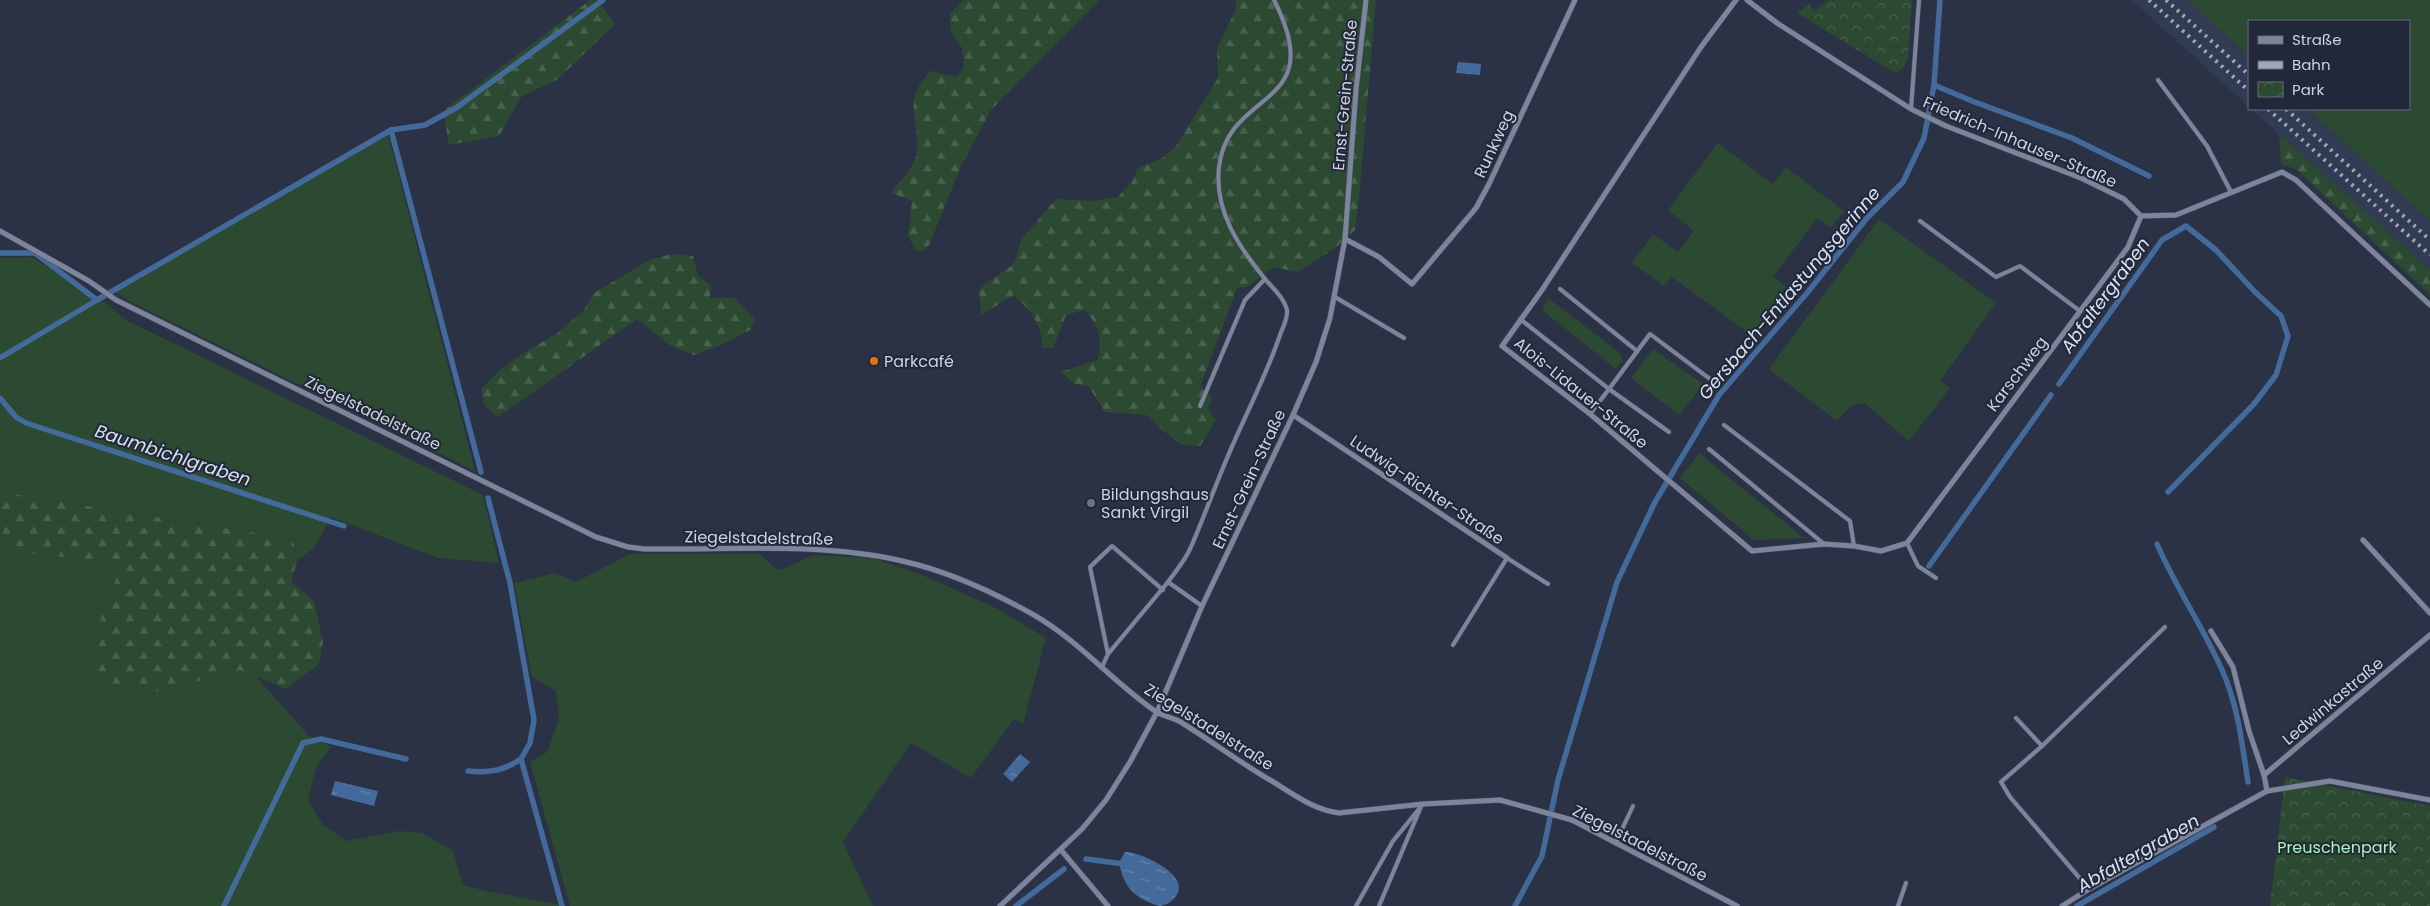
<svg xmlns="http://www.w3.org/2000/svg" width="2430" height="906" font-family="Poppins,sans-serif">
<style>
.built{fill:#323b54}
.green{fill:#2c4931}
.forest{fill:url(#forest-firs)}
.park{fill:url(#park-crowns)}
.water{fill:url(#water-ripples)}
.lines{fill:none;stroke-linecap:round;stroke-linejoin:round}
.stream{stroke:#436a9b;stroke-width:5.5}
.lane-casing{stroke:#484e5d;stroke-width:5}
.street-casing{stroke:#484e5d;stroke-width:6}
.lane{stroke:#7c859b;stroke-width:4}
.street{stroke:#7c859b;stroke-width:5}
.rail{stroke:#a2a7b5;stroke-width:4;stroke-dasharray:2.5 5;stroke-linecap:butt}
.food-dot{fill:#e8710a;stroke:#22283a;stroke-width:2}
.worship-dot{fill:#6b7280;stroke:#22283a;stroke-width:2}
.labels{text-anchor:middle;dominant-baseline:central;stroke-width:4;stroke-linejoin:round;paint-order:stroke}
.street-label{font-size:16px;fill:#cdd2de;stroke:#22283a}
.poi-label{font-size:16px;fill:#cdd2de;stroke:#22283a;text-anchor:start}
.park-label{font-size:16px;fill:#a5f6b3;stroke:#22283a}
.water-label{font-size:18px;font-style:italic;fill:#d6e2f1;stroke:#22283a}
</style>
<defs>
<pattern id="forest-firs" width="22" height="20" patternUnits="userSpaceOnUse" patternTransform="scale(1.25)"><rect width="22" height="20" fill="#2c4931"/><path d="M5 1l3.5 6h-7zM16 11l3.5 6h-7z" fill="#49624e"/></pattern>
<pattern id="park-crowns" width="20" height="18" patternUnits="userSpaceOnUse" patternTransform="scale(1.25)"><rect width="20" height="18" fill="#2c4931"/><path d="M2 6a3 3 0 1 1 6 0M12 15a3 3 0 1 1 6 0" fill="none" stroke="#49624e"/></pattern>
<pattern id="water-ripples" width="26" height="14" patternUnits="userSpaceOnUse" patternTransform="scale(1.25)"><rect width="26" height="14" fill="#436a9b"/><path d="M2 4q2-2 4 0t4 0M15 11q2-2 4 0t4 0" fill="none" stroke="#6685ad"/></pattern>
</defs>
<rect width="100%" height="100%" fill="#2b3245"/>
<g class="built">
<polygon points="2132,0 2187,0 2249,56 2249,107"/>
<polygon points="2251,109 2307,109 2430,221 2430,270"/>
</g>
<g class="green">
<polygon points="2187,0 2430,0 2430,221 2307,109 2409,109 2409,21 2249,21 2249,56"/>
<polygon points="388,134 475,471 131,302 115,292"/>
<polygon points="1718,143 1773,184 1786,167 1844,211 1831,228 1817,218 1773,277 1786,287 1751,335 1672,277 1664,286 1632,263 1653,234 1678,252 1694,231 1668,210"/>
<polygon points="1879,219 1996,303 1940,381 1950,388 1909,441 1864,403 1852,405 1837,421 1769,369"/>
<path d="M 32,257 C 64,278 99,295 126,320 L 483,495 L 499,563 L 438,558 L 331,517 L 315,547 L 297,561 L 293,539 L 0,492 L 0,258 Z"/>
<polygon points="1549,299 1619,352 1623,361 1616,369 1542,310"/>
<polygon points="1653,349 1703,384 1679,415 1631,378"/>
<polygon points="1699,453 1804,538 1754,540 1680,478"/>
<polygon points="0,534 101,547 239,657 308,735 331,747 316,767 308,800 323,825 347,841 398,831 423,833 453,851 463,885 486,891 567,906 0,906"/>
<polygon points="630,554 760,554 772,566 781,570 813,555 872,558 920,574 996,608 1046,638 1023,724 1014,719 971,778 911,743 843,842 873,906 570,906 530,762 547,752 559,720 556,691 532,677 514,583 555,573 576,582"/>
</g>
<g class="forest">
<polygon points="590,0 597,0 615,24 558,79 521,97 499,136 449,145 443,111"/>
<path d="M 963,0 L 1099,0 L 991,110 L 962,164 L 929,245 L 924,251 L 916,251 L 908,236 L 912,201 L 891,193 C 899,182 915,166 917,153 C 920,118 901,103 930,71 L 957,77 L 964,67 L 962,48 L 951,33 L 950,14 Z"/>
<path d="M 1236,0 L 1376,0 L 1359,198 L 1355,230 L 1335,248 L 1298,272 L 1273,267 L 1249,286 L 1237,288 L 1200,387 L 1212,397 L 1208,408 L 1216,420 L 1200,446 L 1180,444 L 1159,427 L 1148,415 L 1105,412 L 1089,387 L 1075,384 L 1060,372 L 1098,360 C 1102,338 1100,328 1085,310 L 1066,315 L 1053,348 L 1043,348 C 1041,323 1032,312 1014,295 L 981,315 L 979,289 L 1014,264 L 1021,240 L 1056,199 L 1091,201 L 1118,197 L 1132,182 L 1138,168 L 1163,158 L 1176,146 L 1218,78 L 1217,48 L 1236,9 Z"/>
<polygon points="2279,134 2430,270 2430,295 2296,169 2281,164"/>
<polygon points="672,254 693,256 698,276 711,285 710,298 735,298 755,320 750,330 719,346 694,355 671,346 637,319 498,417 484,405 481,389 500,370 525,352 556,334 583,311 594,293 649,260"/>
<polygon points="0,492 293,539 297,561 291,582 314,601 323,642 319,664 286,689 240,670 148,694 99,681 96,631 118,574 106,562 0,550"/>
</g>
<g class="park">
<polygon points="1828,0 1912,0 1908,58 1904,67 1895,73 1797,13 1809,4 1814,11"/>
<polygon points="2285,777 2430,806 2430,906 2270,906"/>
</g>
<g class="water">
<polygon points="1458,62 1481,64 1480,75 1456,73"/>
<polygon points="1020,754 1030,762 1012,782 1003,774"/>
<polygon points="335,781 378,791 374,806 331,795"/>
<path d="M 1125,852 C 1142,852 1192,876 1176,896 C 1172,902 1166,905 1160,906 C 1135,899 1123,887 1119,862 Z"/>
</g>
<g class="lines">
<g class="stream">
<polyline points="1934,85 1972,101 2072,138 2149,176"/>
<polyline points="391,130 481,472"/>
<polyline points="0,253 35,253 97,300 391,130 425,125 456,108 603,0"/>
<polyline points="0,358 97,300"/>
<polyline points="2059,384 2162,240 2186,226 2216,250 2255,292 2281,316 2288,336 2276,375 2254,404 2168,492"/>
<polyline points="0,398 16,417 26,423 344,526"/>
<polyline points="488,498 510,583 534,720 530,743 521,759 562,906"/>
<path d="M 2157,544 C 2176,588 2203,627 2222,670 C 2238,705 2242,744 2248,782"/>
<polyline points="1929,566 2051,395"/>
<path d="M 468,771 C 490,773 503,771 521,759"/>
<polyline points="1086,859 1124,864"/>
<polyline points="224,906 303,743 321,739 406,759"/>
<polyline points="1016,906 1064,869"/>
<polyline points="1515,906 1542,856 1558,780 1617,582 1655,502 1719,395 1807,293 1867,218 1903,182 1924,138 1934,85 1940,0"/>
<polyline points="2077,906 2214,827"/>
</g>
<g class="lane-casing">
<g id="lane">
<polyline points="2158,80 2207,146 2231,192"/>
<polyline points="1911,109 1919,0"/>
<polyline points="1920,221 1996,277 2020,266 2080,311"/>
<polyline points="1560,289 1637,351"/>
<polyline points="1335,297 1404,338"/>
<polyline points="1520,319 1609,389 1590,414"/>
<polyline points="1200,406 1245,300 1265,279"/>
<polyline points="1724,425 1850,521 1854,546"/>
<polyline points="1669,432 1609,389 1650,334 1710,379"/>
<polyline points="1709,449 1824,544"/>
<polyline points="1907,543 1918,566 1936,578"/>
<path d="M 1202,606 L 1168,582 C 1176,571 1186,559 1191,547 C 1204,517 1215,486 1228,456 C 1245,415 1266,377 1280,335 C 1283,327 1288,318 1287,310 C 1284,298 1273,288 1265,279 C 1239,247 1214,211 1219,167 C 1228,87 1330,110 1274,0"/>
<polyline points="1453,645 1507,558 1548,584"/>
<polyline points="1108,654 1090,567 1112,546 1163,590"/>
<polyline points="1102,667 1108,654 1168,582"/>
<polyline points="2016,718 2042,746 2001,782 2010,797 2089,889"/>
<polyline points="2042,746 2165,627"/>
<polyline points="1616,842 1633,806"/>
<polyline points="1356,906 1393,841 1423,804"/>
<polyline points="1379,906 1420,809"/>
<polyline points="1898,906 1906,883"/>
</g>
</g>
<g class="street-casing">
<g id="street">
<polyline points="1736,0 1701,47 1542,290 1502,346 1590,414 1752,551 1824,544 1854,546 1881,551 1907,543 2128,247 2141,216"/>
<polyline points="1747,0 1777,23 1911,109 1946,126 2081,178 2124,199 2141,216 2176,215 2282,172 2296,180 2430,305"/>
<path d="M 0,231 L 89,281 L 116,300 L 596,537 L 628,547 L 645,549 C 729,550 819,542 902,561 C 948,571 993,592 1034,615 C 1079,641 1112,681 1155,711 C 1162,716 1171,717 1179,721 C 1210,740 1239,762 1270,780 C 1292,793 1313,810 1339,813 L 1423,804 L 1500,800 L 1572,820 L 1737,906"/>
<polyline points="1345,239 1379,257 1412,284 1476,208 1489,184 1575,0"/>
<polyline points="1293,415 1507,558"/>
<polyline points="2363,540 2430,613"/>
<polyline points="2211,631 2233,667 2249,731 2264,775"/>
<polyline points="2267,791 2264,775 2430,635"/>
<polyline points="1061,850 1108,906"/>
<polyline points="1000,906 1082,829 1106,800 1130,762 1157,712 1202,606 1293,415 1316,362 1330,318 1345,239 1356,90 1366,0"/>
<polyline points="2062,906 2089,889 2267,791 2330,781 2430,800"/>
</g>
</g>
<use href="#lane" class="lane"/>
<use href="#street" class="street"/>
<g class="rail">
<polyline points="2149,0 2249,91"/>
<polyline points="2166,0 2249,75"/>
<polyline points="2268,109 2430,255"/>
<polyline points="2286,109 2430,240"/>
</g>
</g>
<circle class="food-dot" cx="874" cy="361" r="5"/>
<circle class="worship-dot" cx="1091" cy="503" r="5"/>
<g class="labels">
<g class="street-label">
<text transform="translate(1345 95) rotate(-85)">Ernst-Grein-Straße</text>
<text transform="translate(2020 142) rotate(23)">Friedrich-Inhauser-Straße</text>
<text transform="translate(1494 144) rotate(-65)">Runkweg</text>
<text transform="translate(2017 374) rotate(-53)">Karschweg</text>
<text transform="translate(1581 393) rotate(39)">Alois-Lidauer-Straße</text>
<text transform="translate(373 413) rotate(26)">Ziegelstadelstraße</text>
<text transform="translate(1249 479) rotate(-65)">Ernst-Grein-Straße</text>
<text transform="translate(1427 490) rotate(34)">Ludwig-Richter-Straße</text>
<text transform="translate(759 538) rotate(1)">Ziegelstadelstraße</text>
<text transform="translate(2333 701) rotate(-40)">Ledwinkastraße</text>
<text transform="translate(1209 727) rotate(32)">Ziegelstadelstraße</text>
<text transform="translate(1640 843) rotate(27)">Ziegelstadelstraße</text>
</g>
<g class="poi-label">
<text x="884" y="361">Parkcafé</text>
<text x="1101" y="494">Bildungshaus<tspan x="1101" dy="18">Sankt Virgil</tspan></text>
</g>
<g class="park-label">
<text x="2337" y="847">Preuschenpark</text>
</g>
<g class="water-label">
<text transform="translate(1789 293) rotate(-50)">Gersbach-Entlastungsgerinne</text>
<text transform="translate(2105 295) rotate(-54)">Abfaltergraben</text>
<text transform="translate(173 455) rotate(18)">Baumbichlgraben</text>
<text transform="translate(2138 853) rotate(-30)">Abfaltergraben</text>
</g>
</g>
<rect x="2248" y="20" width="162" height="90" fill="#22283a" stroke="#666c7c"/>
<rect x="2258" y="36" width="25" height="8" fill="#7c859b" stroke="#666c7c"/>
<text x="2292" y="45" font-size="15" fill="#cdd2de">Straße</text>
<rect x="2258" y="61" width="25" height="8" fill="#a2a7b5" stroke="#666c7c"/>
<text x="2292" y="70" font-size="15" fill="#cdd2de">Bahn</text>
<rect x="2258" y="82" width="25" height="15" fill="url(#park-crowns)" stroke="#666c7c"/>
<text x="2292" y="95" font-size="15" fill="#cdd2de">Park</text>
</svg>
